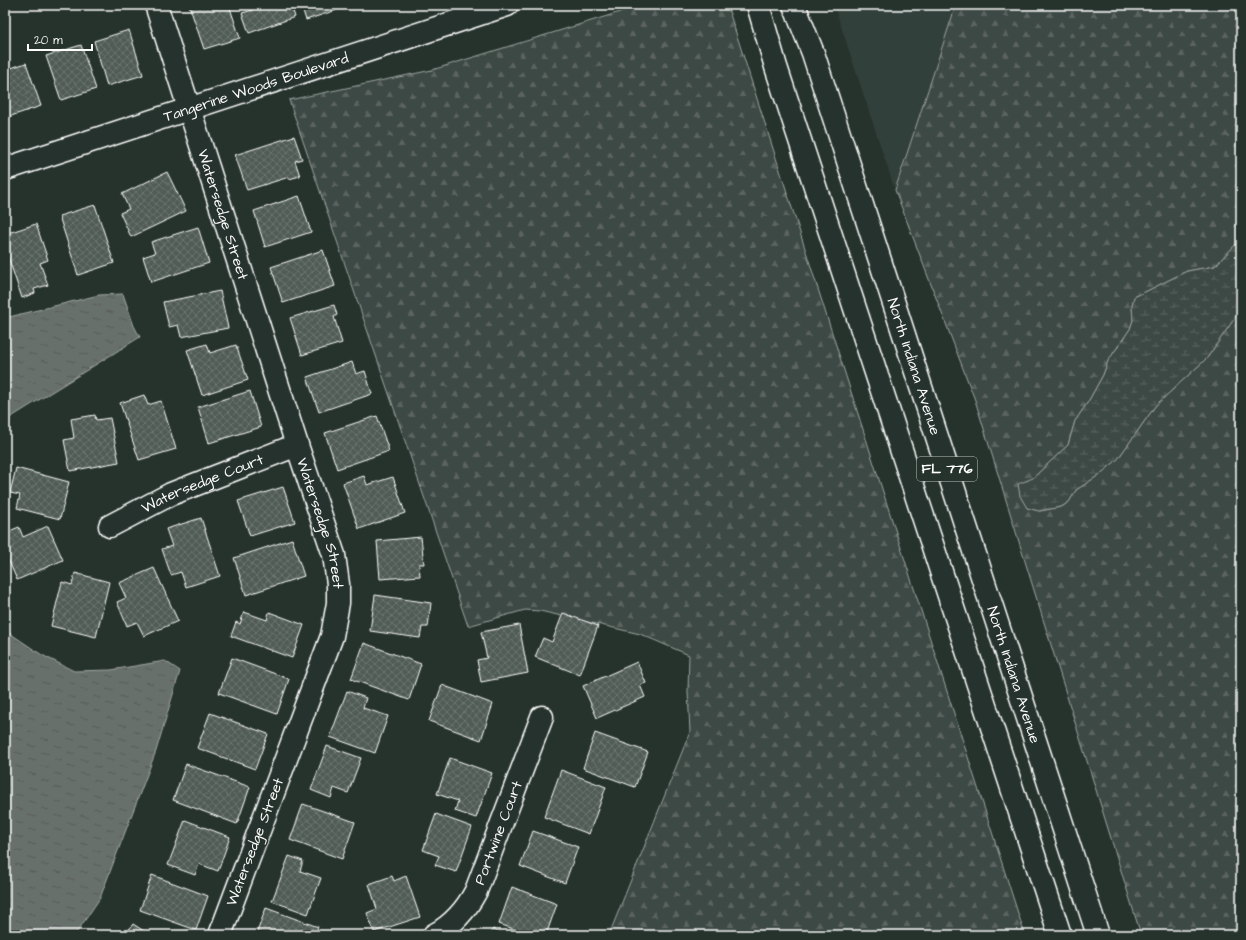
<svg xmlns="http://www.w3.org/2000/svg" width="1246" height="940" font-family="'Architects Daughter',sans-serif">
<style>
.built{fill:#333f3a}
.forest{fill:url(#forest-firs);stroke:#9ea4a2}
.wetland{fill:url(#wetland-marsh);stroke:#9ea4a2}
.water{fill:url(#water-ripples);stroke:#a4a9a7}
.building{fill:url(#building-cross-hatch);stroke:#fff}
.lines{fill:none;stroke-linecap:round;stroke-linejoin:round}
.minor-casing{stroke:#fff;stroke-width:25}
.major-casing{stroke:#fff;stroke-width:25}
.minor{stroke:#26332d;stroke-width:22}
.major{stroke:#26332d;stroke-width:22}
.labels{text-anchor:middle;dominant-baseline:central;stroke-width:3;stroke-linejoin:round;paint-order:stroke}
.shield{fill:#26332d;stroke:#bec2c0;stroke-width:1}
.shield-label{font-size:14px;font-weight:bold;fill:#fff}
.street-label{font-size:15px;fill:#fff;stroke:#26332d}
</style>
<defs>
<pattern id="forest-firs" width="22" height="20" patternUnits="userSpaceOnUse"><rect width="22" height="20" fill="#3e4944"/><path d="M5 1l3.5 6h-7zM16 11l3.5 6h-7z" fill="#5b6460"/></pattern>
<pattern id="wetland-marsh" width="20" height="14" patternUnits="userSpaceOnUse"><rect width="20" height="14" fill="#3e4944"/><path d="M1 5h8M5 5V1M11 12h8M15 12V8" fill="none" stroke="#5b6460"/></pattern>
<pattern id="water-ripples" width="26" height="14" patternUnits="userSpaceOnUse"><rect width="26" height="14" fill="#67706c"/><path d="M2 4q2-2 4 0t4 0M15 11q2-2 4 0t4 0" fill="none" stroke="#575a59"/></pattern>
<pattern id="building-cross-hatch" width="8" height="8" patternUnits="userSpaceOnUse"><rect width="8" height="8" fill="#515c57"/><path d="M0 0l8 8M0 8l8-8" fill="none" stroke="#6b7470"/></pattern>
</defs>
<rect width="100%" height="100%" fill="#26332d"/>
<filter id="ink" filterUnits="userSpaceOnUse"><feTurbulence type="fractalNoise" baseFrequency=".025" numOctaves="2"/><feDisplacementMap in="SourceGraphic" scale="8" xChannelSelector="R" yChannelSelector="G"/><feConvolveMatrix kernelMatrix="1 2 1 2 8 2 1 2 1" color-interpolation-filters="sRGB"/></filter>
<g filter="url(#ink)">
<polygon class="built" points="834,5 956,5 895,190"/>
<g class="forest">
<polygon points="643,5 727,5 1025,935 609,935 690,732 688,691 689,655 640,634 540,611 525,610 468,626 289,100 432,70"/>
<polygon points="956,5 1241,5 1241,238 1237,243 1215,266 1187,271 1147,291 1134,297 1132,306 1133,320 1130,329 1108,361 1103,375 1088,402 1075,421 1068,445 1033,478 1027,508 1040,511 1061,507 1069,502 1076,490 1099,475 1117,460 1156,405 1207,358 1241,309 1241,935 1141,935 975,400 895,190"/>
</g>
<polygon class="wetland" points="1241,238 1241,309 1207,358 1156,405 1117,460 1099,475 1076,490 1069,502 1061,507 1039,511 1027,508 1020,496 1018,484 1033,478 1068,445 1075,421 1088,402 1103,375 1108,361 1130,329 1133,320 1132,306 1134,297 1147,291 1187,271 1215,266 1237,243"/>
<g class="water">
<polygon points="123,294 134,326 140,337 5,421 5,318 99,295"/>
<polygon points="5,630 42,655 74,671 111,670 165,661 180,671 156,751 100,898 75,935 5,935"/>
</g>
<g class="building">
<polygon points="189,5 229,5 240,38 204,49"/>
<polygon points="251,5 291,5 295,17 249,33 242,13 253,10"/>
<polygon points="301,5 352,5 306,20"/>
<polygon points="129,30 143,75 107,86 94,41"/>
<polygon points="81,45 96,89 61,100 46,56"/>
<polygon points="26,63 41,106 5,118 5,70"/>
<polygon points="294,136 302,159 295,161 300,176 289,179 289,177 247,190 235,155"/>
<polygon points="167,172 186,211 131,237 120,213 129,209 122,194"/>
<polygon points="299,196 311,232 265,247 254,211"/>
<polygon points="95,205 114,263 78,275 59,216"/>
<polygon points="36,224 48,260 40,263 48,285 34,289 35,293 22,298 5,248 5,234"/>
<polygon points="198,227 209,263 151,282 143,257 155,253 151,242"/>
<polygon points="323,250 335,286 283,303 271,267"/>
<polygon points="220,291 228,328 181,337 178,325 169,327 163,302"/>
<polygon points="334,305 337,315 334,317 342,343 302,355 290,318"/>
<polygon points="207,344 210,353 236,345 248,380 202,395 187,350"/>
<polygon points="352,362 356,374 365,371 372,394 319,412 307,377"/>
<polygon points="250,391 261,427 209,443 198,407"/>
<polygon points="144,395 148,405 161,401 176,449 139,460 120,403"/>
<polygon points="95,415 96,420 110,418 119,462 70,471 64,440 74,438 71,419"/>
<polygon points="377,416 389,451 337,469 325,433"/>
<polygon points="16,468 69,482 60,519 17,508 20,495 10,493"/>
<polygon points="364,476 367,485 393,477 405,513 359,529 343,483"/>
<polygon points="283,487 295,522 250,536 238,501"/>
<polygon points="201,518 220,576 186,587 181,572 171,575 162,549 172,546 166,529"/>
<polygon points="48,526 63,560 17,580 5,552 5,533 19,527 23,537"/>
<polygon points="421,537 424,564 419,564 420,576 380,579 377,541"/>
<polygon points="292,539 304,576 246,595 234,558"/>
<polygon points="154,568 178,621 144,636 137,622 127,626 117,602 126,598 119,583"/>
<polygon points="75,573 109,582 96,637 51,626 62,582 72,585"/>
<polygon points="375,595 431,603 428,627 422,627 420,638 370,631"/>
<polygon points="244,612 267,620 269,612 304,625 292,658 231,636 236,622 240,624"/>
<polygon points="563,613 598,626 580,675 535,657 543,638 552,642"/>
<polygon points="519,625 528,673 481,682 477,660 487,658 481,632"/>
<polygon points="364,643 421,664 409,700 351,679"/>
<polygon points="232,658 289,679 277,714 219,693"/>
<polygon points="637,662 646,683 640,685 645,697 597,718 583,686"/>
<polygon points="442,685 493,704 481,740 429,721"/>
<polygon points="347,691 366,698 363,708 388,716 375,753 330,737"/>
<polygon points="210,713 268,734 255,769 197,748"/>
<polygon points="595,733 648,752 635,787 583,768"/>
<polygon points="327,746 361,758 348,793 334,788 331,798 311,790"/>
<polygon points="450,758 492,773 476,818 455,811 458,801 437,794"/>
<polygon points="186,764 250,787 237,824 173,800"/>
<polygon points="561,770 606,787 589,834 544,817"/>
<polygon points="303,804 355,822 342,859 290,840"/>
<polygon points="436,814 472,827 456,872 435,865 439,856 423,850"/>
<polygon points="185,820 230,837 218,871 199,864 195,875 168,865"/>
<polygon points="533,831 578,847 565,883 520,866"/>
<polygon points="289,856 303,861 300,871 321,878 308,914 272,901"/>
<polygon points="152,875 208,896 196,930 140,910"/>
<polygon points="392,876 394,881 406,876 420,917 374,932 367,913 377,909 369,884"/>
<polygon points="512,887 557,904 546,935 531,935 499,924"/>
<polygon points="266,908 318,927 315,935 256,935"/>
<polygon points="133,924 150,935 125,935"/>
<polygon points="493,929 502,935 489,935"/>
</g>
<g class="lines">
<g class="minor-casing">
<g id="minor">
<path id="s1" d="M 156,5 L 297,445 L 334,555 L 338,584 L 338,603 L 332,636 L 220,935"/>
<path id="s2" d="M 5,169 L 507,5"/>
<path id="s3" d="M 110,526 L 171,494 L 297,445"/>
<path id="s4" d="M 434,935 C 453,925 466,910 476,891 L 542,717"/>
</g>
</g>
<g class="major-casing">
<g id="major">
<polyline points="758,5 776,67 1060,935"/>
<path id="s5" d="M 794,5 L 813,53 L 1098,935"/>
</g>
</g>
<use href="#minor" class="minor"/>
<use href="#major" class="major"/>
</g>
</g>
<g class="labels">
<rect class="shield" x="917" y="457" width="60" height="24" rx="3"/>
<g class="shield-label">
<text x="947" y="469">FL 776</text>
</g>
<g class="street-label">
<text stroke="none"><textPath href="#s2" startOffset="264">Tangerine Woods Boulevard</textPath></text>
<text stroke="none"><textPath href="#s1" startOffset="220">Watersedge Street</textPath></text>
<text stroke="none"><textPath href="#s5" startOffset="381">North Indiana Avenue</textPath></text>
<text stroke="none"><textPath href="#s3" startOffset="102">Watersedge Court</textPath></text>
<text stroke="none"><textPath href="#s1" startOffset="544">Watersedge Street</textPath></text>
<text stroke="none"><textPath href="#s5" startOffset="705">North Indiana Avenue</textPath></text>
<text stroke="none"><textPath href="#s4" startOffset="124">Portwine Court</textPath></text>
<text transform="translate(255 842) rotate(-69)">Watersedge Street</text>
</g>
</g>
<rect width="1246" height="940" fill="none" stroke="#26332d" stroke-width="20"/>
<rect x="10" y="10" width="1226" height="920" fill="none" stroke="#fff" stroke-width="1.5" filter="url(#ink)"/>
<path d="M28 44v6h64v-6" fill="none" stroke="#ffffff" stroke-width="2"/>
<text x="34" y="44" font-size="12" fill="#ffffff" stroke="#26332d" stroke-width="3" paint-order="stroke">20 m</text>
</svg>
